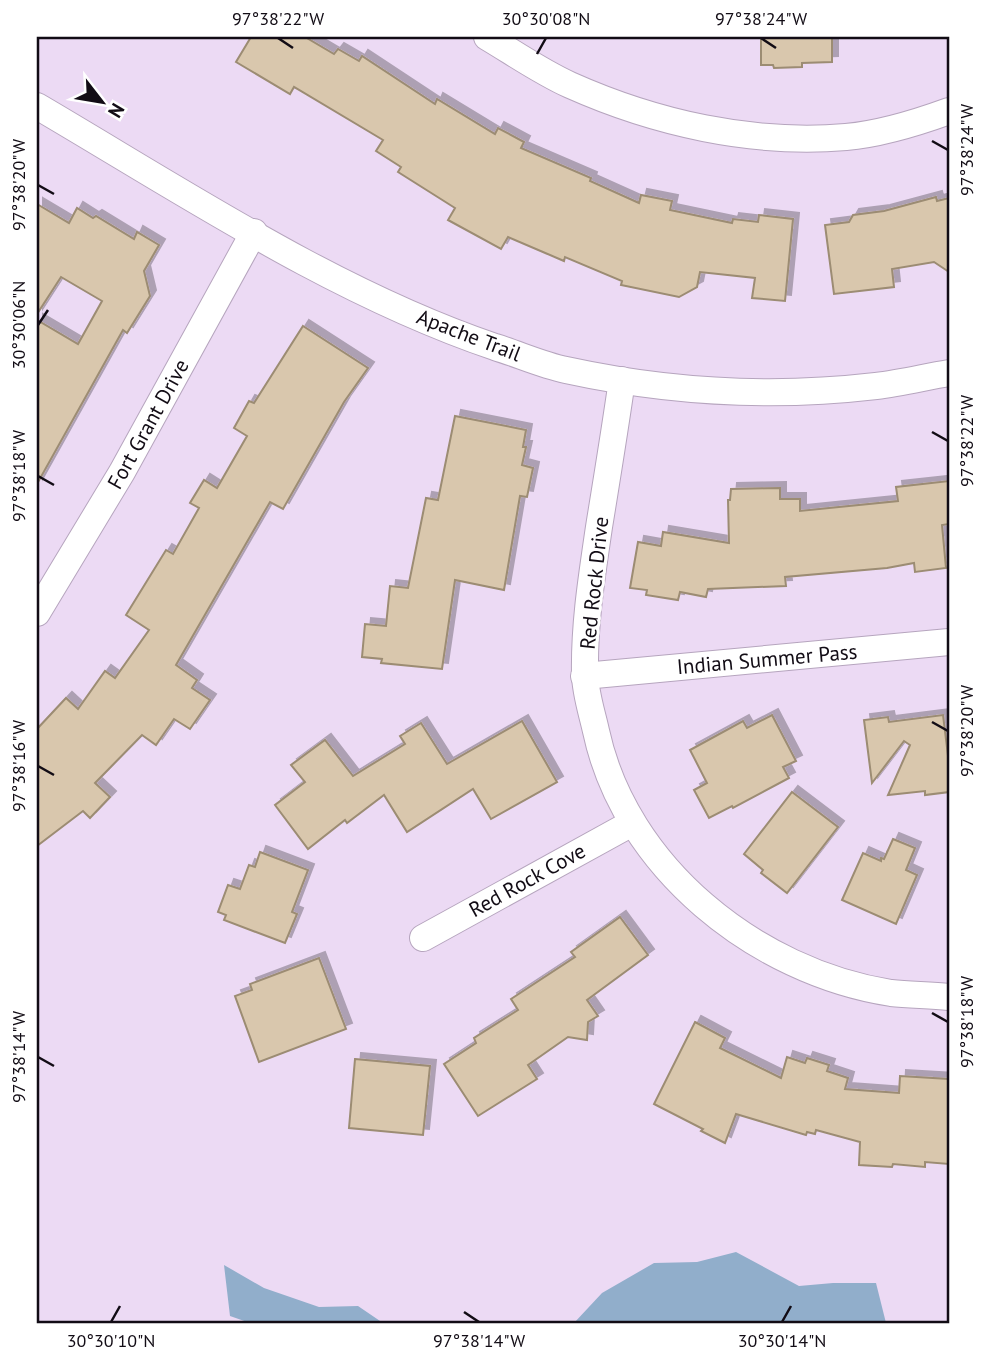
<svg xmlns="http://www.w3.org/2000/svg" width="986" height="1360" font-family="'PT Sans',sans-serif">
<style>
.water{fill:#91aecb}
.building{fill:#d9c7ad;stroke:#9c8c73;stroke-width:2;filter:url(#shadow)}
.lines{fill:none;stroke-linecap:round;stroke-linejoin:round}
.street-casing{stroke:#b6a5be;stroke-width:28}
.street{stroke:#fff;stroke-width:26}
.ticks{fill:none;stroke:#120c15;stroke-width:2.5}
.labels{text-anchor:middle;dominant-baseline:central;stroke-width:6;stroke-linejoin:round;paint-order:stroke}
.street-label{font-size:21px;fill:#120c15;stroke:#fff}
.neatline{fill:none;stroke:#120c15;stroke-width:2.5}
.ticks-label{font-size:18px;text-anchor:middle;fill:#120c15}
</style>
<defs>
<filter id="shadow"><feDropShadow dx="6" dy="-6" stdDeviation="0" flood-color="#0004"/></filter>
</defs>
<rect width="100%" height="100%" fill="#ecdaf4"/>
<g class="water">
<polygon points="736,1252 799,1286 833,1283 876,1283 886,1323 574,1323 602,1293 654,1263 697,1262"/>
<polygon points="224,1265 264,1288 319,1307 358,1306 383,1323 250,1323 230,1316"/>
</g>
<g class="building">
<polygon points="251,37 305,37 334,54 338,49 359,61 362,56 435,104 437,99 495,134 498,128 524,142 521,148 591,178 590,181 639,203 641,195 672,201 670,210 732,223 733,219 758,222 759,215 793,219 785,301 752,298 755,278 700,272 697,287 679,297 621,285 622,281 565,257 564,261 508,237 501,249 448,220 455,208 398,172 401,167 376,151 383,140 294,87 290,94 236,62"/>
<polygon points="761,37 832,37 832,62 802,63 802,67 774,68 773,65 761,65"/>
<polygon points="936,197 937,201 949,198 949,272 934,262 892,269 894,287 834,294 825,225 849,222 853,215 884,211"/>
<polygon points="37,204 69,223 77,208 93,218 96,216 134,239 137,232 159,245 144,271 150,296 127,333 123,330 37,484 37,320 78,344 102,301 61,277 37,314"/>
<polygon points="303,326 368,368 344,402 283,509 270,502 176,665 197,680 192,688 210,700 190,729 174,719 156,745 142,735 95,783 110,797 90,818 83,811 37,846 37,729 66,698 78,709 105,671 115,678 149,630 126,615 166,550 173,554 199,508 190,503 204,480 217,488 247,436 234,428 249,401 254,403"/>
<polygon points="455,416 526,430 523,447 526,447 522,465 533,468 527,497 520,496 504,590 455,580 442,669 381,663 382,659 362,657 365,624 386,626 390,586 408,588 426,498 438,500"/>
<polygon points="949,481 949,524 942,525 946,568 915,572 914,563 887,568 785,577 786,586 708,589 706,597 680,592 678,600 646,595 647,590 630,588 638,542 661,546 663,532 729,543 728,500 730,500 731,489 780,488 780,499 800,499 800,511 898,501 896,487"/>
<polygon points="772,715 796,761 783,767 789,778 733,808 732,806 709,818 694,790 707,783 690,750 743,721 747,728"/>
<polygon points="943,715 949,764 949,792 925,795 925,791 888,795 910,745 904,741 872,783 864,720 888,717 889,722"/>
<polygon points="522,721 557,782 491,819 473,789 407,832 384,795 347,823 345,820 308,849 275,805 305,782 291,765 325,740 353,776 405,744 400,736 421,723 447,764"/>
<polygon points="792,792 838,827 787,893 761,873 763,870 744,854"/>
<polygon points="893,839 915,848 906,870 917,875 896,924 842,900 863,853 881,861 881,858 884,859"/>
<polygon points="260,852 308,870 292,912 297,914 285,943 224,920 226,915 218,912 228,885 240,889 249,865 255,867"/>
<polygon points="620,917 648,955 587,1000 598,1016 588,1022 587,1040 568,1037 528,1065 537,1079 478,1116 444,1064 476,1043 474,1038 518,1010 511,999 575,957 571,952"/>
<polygon points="319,958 346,1029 259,1062 235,996 252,990 250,984"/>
<polygon points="695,1022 725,1038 720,1048 781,1078 787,1057 805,1063 807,1058 829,1065 827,1071 848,1078 845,1089 899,1093 900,1076 949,1079 949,1164 925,1162 925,1167 893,1164 892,1167 859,1165 860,1142 816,1130 815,1134 807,1132 806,1135 736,1114 725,1143 701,1131 703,1129 654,1104"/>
<polygon points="355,1059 430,1066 423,1135 349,1128"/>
</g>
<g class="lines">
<g class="street-casing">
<g id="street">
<path d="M 487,37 C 514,53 541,72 570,85 C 655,123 752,145 846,137 C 881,134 916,123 949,111"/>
<path d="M 37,106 C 182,191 335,293 495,347 C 518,354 542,365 566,370 C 667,392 773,398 876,386 C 901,383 925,377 949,373"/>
<path d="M 622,380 C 615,429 607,478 599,527 C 592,575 584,624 585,674 C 585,692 592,713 596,731 C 625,867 756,972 891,993 C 910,995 930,995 949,997"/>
<polyline points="37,613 122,472 254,232"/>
<polyline points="584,676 949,642"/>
<polyline points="423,938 632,823"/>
</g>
</g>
<use href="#street" class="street"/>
</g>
<path class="ticks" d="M 278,38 L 293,48M 761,38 L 776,48M 537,54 L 546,38M 932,141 L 948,150M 38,185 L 54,194M 38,325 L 48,310M 932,432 L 948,441M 38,476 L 54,485M 932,722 L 948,731M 38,766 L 54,775M 932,1013 L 948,1022M 38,1057 L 54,1066M 464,1312 L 479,1322M 111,1322 L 120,1306M 782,1322 L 791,1306"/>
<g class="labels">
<g class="street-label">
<text transform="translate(469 335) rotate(21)">Apache Trail</text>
<text transform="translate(148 424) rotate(-61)">Fort Grant Drive</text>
<text transform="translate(594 583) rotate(-84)">Red Rock Drive</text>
<text transform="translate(767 659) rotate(-5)">Indian Summer Pass</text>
<text transform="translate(527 880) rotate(-29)">Red Rock Cove</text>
</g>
</g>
<rect width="986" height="1360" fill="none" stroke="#ffffff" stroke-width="77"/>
<g transform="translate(102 102) rotate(121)" stroke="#ffffff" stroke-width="5" paint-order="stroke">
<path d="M0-5L12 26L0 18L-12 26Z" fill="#120c15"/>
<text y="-10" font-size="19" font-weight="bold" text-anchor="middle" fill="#120c15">N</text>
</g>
<rect x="38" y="38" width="910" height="1284" class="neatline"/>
<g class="ticks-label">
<text x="278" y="25">97°38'22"W</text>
<text x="546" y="25">30°30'08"N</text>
<text x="761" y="25">97°38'24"W</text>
<text transform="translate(967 150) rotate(-90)" y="6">97°38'24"W</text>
<text transform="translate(19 185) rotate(-90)" y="6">97°38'20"W</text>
<text transform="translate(19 325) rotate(-90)" y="6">30°30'06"N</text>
<text transform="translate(967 441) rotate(-90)" y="6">97°38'22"W</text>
<text transform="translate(19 476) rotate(-90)" y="6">97°38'18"W</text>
<text transform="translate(967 731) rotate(-90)" y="6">97°38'20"W</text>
<text transform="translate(19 766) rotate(-90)" y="6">97°38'16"W</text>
<text transform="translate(967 1022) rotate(-90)" y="6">97°38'18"W</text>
<text transform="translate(19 1057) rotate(-90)" y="6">97°38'14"W</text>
<text x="111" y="1347">30°30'10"N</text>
<text x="479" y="1347">97°38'14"W</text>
<text x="782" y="1347">30°30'14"N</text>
</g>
</svg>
